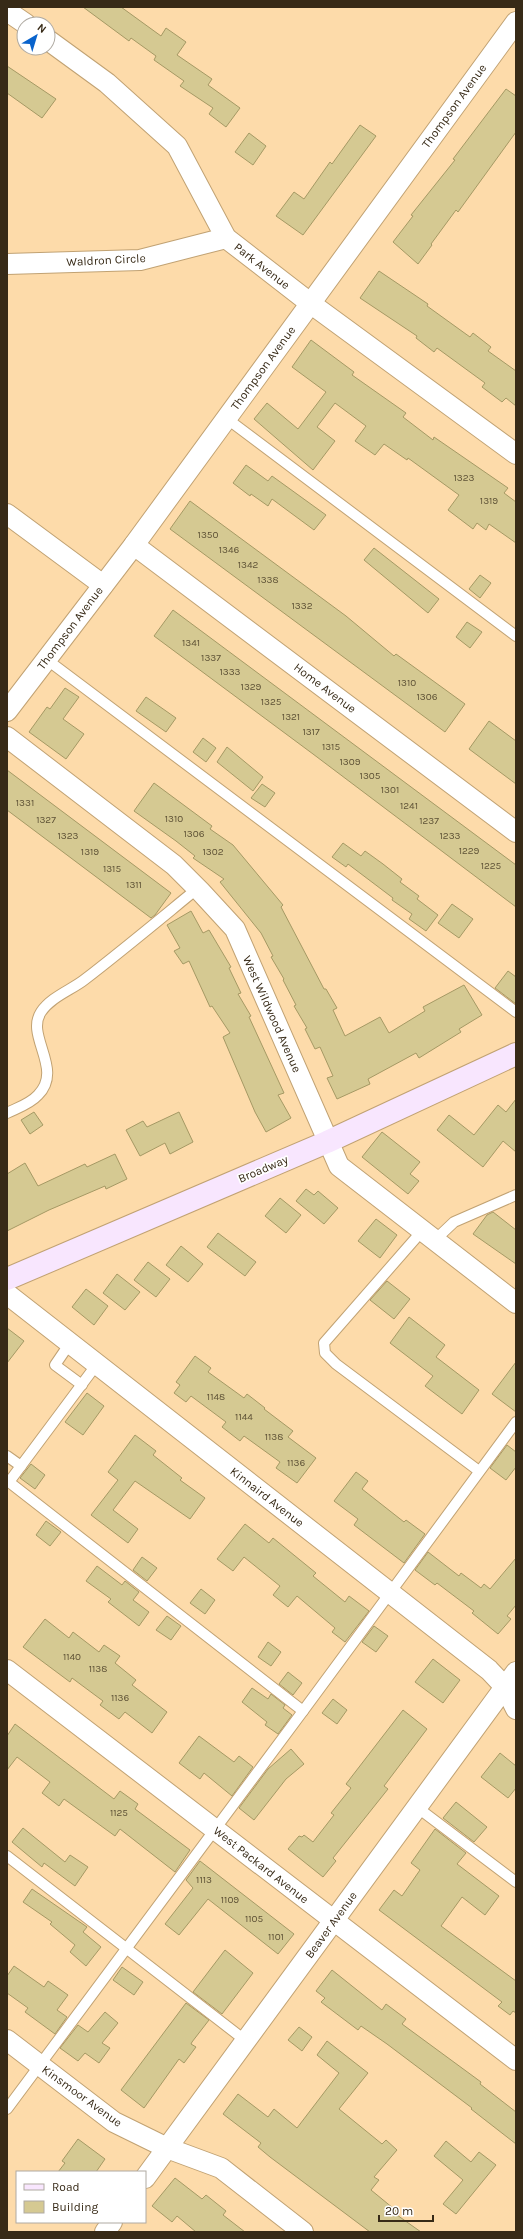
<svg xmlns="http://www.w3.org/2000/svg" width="523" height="2239" font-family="Karla,sans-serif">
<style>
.building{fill:#d5c992;stroke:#a59964}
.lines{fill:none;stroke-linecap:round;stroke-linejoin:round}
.lane-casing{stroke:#c1a273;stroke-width:12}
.street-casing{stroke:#c1a273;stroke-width:22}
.secondary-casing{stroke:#c1a273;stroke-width:24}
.lane{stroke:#fff;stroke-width:10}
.street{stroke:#fff;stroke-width:20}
.secondary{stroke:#f8e6fe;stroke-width:22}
.labels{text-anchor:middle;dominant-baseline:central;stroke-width:3.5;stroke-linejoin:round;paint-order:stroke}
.number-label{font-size:10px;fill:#5e5236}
.street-label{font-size:12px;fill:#372a17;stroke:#fff}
</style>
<rect width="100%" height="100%" fill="#fddbaa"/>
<g class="building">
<polygon points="83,7 121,7 161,36 166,28 186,42 177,55 212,79 208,85 240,108 226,127 209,114 213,108 180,86 184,81 154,60 156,56 131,38 129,41"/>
<polygon points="7,66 56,99 42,118 7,93"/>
<polygon points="506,89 516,96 516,132 458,212 456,210 431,244 432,245 418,264 393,242 413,216 411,215 455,160 453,159"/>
<polygon points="360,125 376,136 303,235 276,216 294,192 304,199 330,162 332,164"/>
<polygon points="249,133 266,146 253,165 235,152"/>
<polygon points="379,271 428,304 427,306 470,337 473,333 491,347 488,351 516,371 516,406 506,398 502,402 482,387 485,383 437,348 434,352 416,338 417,336 360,298"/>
<polygon points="311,340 354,372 352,375 406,413 403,417 433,440 434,437 508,488 504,493 516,502 516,543 489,524 486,530 477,523 473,529 448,510 459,495 408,458 407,460 384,444 375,455 355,441 366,426 335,403 317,427 335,441 313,470 254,419 267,403 298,429 326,392 292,367"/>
<polygon points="246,465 268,481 272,476 326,515 314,530 272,499 268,506 251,494 250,496 233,483"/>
<polygon points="190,501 346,616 394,656 396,654 465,704 445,732 170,529"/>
<polygon points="374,548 439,599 428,613 364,560"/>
<polygon points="480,575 491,583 480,598 469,589"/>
<polygon points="173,610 516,865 516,907 313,754 154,636"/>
<polygon points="467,622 482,632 470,648 456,637"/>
<polygon points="65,688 79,697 63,719 84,734 66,759 29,732 47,707 50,709"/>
<polygon points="146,697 176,718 166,732 136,711"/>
<polygon points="489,721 516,741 516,784 469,749"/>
<polygon points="203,738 216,748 206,762 193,752"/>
<polygon points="227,747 263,777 253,791 217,762"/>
<polygon points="7,770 171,893 155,915 151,918 7,810"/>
<polygon points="154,783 212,826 210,829 233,845 283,905 281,907 324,989 326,989 337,1008 333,1010 345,1036 380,1017 389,1033 425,1011 423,1007 464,985 482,1015 459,1029 461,1032 419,1058 416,1053 368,1079 370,1084 337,1099 327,1078 333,1076 320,1047 315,1049 305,1029 307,1028 294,1006 296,1005 283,980 284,979 271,957 273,956 261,933 220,882 224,879 193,858 195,856 176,841 134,811"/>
<polygon points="262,784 275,793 265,807 251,798"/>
<polygon points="343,843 361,856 365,851 383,864 402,879 400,882 419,896 417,899 438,915 426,931 409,919 412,914 392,900 393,898 348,864 346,867 332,857"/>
<polygon points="452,904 473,919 459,938 438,923"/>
<polygon points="191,911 203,933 209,930 231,967 229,968 241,993 238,994 251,1016 249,1017 284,1093 278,1095 291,1118 266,1132 255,1112 223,1037 230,1033 212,1006 210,1007 189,961 183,964 174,951 180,948 167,925"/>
<polygon points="508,971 516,977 516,1004 495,988"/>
<polygon points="516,1099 516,1152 503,1141 483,1167 437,1130 449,1115 474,1135 498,1105 506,1112"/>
<polygon points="34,1112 43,1125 30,1134 21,1120"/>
<polygon points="179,1112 193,1142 170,1154 165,1143 140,1156 126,1130 143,1121 147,1127"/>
<polygon points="382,1132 420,1162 410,1174 419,1181 408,1194 362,1157"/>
<polygon points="115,1154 127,1179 106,1189 105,1186 49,1210 7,1231 7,1174 25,1163 38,1186 85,1164 87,1167"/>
<polygon points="306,1189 314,1195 318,1191 338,1208 324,1224 296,1201"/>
<polygon points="280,1198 301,1215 286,1233 265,1216"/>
<polygon points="493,1212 516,1230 516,1264 473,1234 487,1215"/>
<polygon points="376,1219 397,1235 380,1258 358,1241"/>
<polygon points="218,1233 256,1262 245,1276 207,1247"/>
<polygon points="181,1246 203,1264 188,1282 166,1265"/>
<polygon points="148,1262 170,1279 156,1297 134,1280"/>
<polygon points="117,1274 140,1292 125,1310 103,1293"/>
<polygon points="387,1281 410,1299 394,1319 370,1300"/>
<polygon points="86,1289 108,1306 94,1325 72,1307"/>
<polygon points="409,1317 445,1345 436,1357 479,1390 462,1414 425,1386 433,1376 390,1343"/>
<polygon points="7,1328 24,1341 7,1363"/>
<polygon points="195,1356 211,1368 208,1372 244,1398 247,1394 265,1408 264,1409 293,1431 288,1437 316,1458 297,1483 276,1468 280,1462 244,1436 240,1441 222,1427 226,1422 191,1396 186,1402 174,1393 180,1385 176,1382"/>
<polygon points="516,1362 516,1412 492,1394"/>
<polygon points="87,1393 104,1406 83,1435 65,1422"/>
<polygon points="135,1435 156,1451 153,1455 182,1478 180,1480 205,1498 190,1519 135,1481 113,1510 138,1529 128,1543 91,1515 118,1480 108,1472"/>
<polygon points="507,1445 516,1452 516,1467 506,1480 490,1468"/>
<polygon points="31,1464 45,1475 35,1489 20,1478"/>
<polygon points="356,1472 368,1481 362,1489 404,1522 406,1520 425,1534 404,1563 354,1525 358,1519 334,1501"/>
<polygon points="46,1521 61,1532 50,1546 36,1535"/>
<polygon points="245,1524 269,1543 273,1538 316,1573 313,1576 345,1602 349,1596 369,1611 345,1642 332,1632 335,1628 297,1596 288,1607 273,1595 280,1586 244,1557 233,1571 217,1559"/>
<polygon points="428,1552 459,1576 461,1573 481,1588 484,1584 490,1589 516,1558 516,1605 507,1616 511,1619 498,1634 472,1613 474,1611 437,1583 435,1585 415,1570"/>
<polygon points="142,1557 157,1568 147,1581 133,1570"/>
<polygon points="97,1566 122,1585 125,1581 139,1592 133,1600 149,1612 139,1626 108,1602 111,1599 86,1581"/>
<polygon points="201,1589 215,1600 205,1614 190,1603"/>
<polygon points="167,1616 181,1626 171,1640 156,1630"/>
<polygon points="45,1619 69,1638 73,1632 99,1652 104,1645 120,1656 115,1663 136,1680 132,1685 167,1712 152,1733 125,1712 119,1719 100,1705 103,1701 72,1678 70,1682 23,1647"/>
<polygon points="374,1626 388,1636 376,1652 362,1642"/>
<polygon points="268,1642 281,1652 271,1666 258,1657"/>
<polygon points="433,1659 460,1680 443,1703 415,1682"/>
<polygon points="288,1672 302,1683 293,1695 279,1684"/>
<polygon points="252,1688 268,1699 271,1694 285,1705 283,1708 292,1715 278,1734 265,1725 267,1722 242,1702"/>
<polygon points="333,1699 347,1710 337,1724 322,1713"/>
<polygon points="403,1710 427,1729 384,1786 388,1789 333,1858 336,1861 323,1877 288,1849 299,1836 302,1837 304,1835 313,1842 334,1815 331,1813 351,1788 346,1784"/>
<polygon points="15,1724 114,1799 120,1791 138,1804 135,1809 190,1850 175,1872 120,1829 115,1836 64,1799 59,1806 42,1793 50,1782 17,1757 7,1770 7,1736"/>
<polygon points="199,1736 234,1762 239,1756 253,1767 232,1796 204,1773 200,1779 179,1763"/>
<polygon points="291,1749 304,1764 286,1779 254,1820 239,1808 268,1769"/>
<polygon points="500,1753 516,1766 516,1788 508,1798 481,1777"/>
<polygon points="456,1802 487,1827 474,1842 443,1818"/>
<polygon points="23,1828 65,1862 70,1855 88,1867 75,1886 44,1863 42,1867 12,1842"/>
<polygon points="435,1829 466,1853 457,1864 499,1896 485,1915 462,1897 441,1926 516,1981 516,2013 513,2011 510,2015 498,2006 502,2002 379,1910 394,1890 402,1896 420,1870 411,1863"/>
<polygon points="200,1861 294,1934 278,1954 208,1899 179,1935 165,1924 193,1888 186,1880"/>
<polygon points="32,1889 87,1927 83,1932 101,1947 86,1966 70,1952 75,1945 50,1924 52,1922 23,1902"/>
<polygon points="225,1950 253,1973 222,2014 193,1992"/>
<polygon points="14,1966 44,1987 48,1981 68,1995 57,2010 67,2017 55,2034 25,2012 28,2008 7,1993 7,1976"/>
<polygon points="122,1967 143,1982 134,1995 113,1980"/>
<polygon points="332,1970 382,2010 386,2004 406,2019 402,2024 481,2082 480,2084 516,2112 516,2144 471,2109 472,2108 387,2044 361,2026 358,2030 321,2002 325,1998 316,1991"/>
<polygon points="186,2003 209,2020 192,2042 191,2044 196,2047 184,2063 179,2059 144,2108 121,2090"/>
<polygon points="105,2012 118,2023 102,2043 110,2048 99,2063 85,2053 78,2061 60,2048 78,2025 88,2032"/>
<polygon points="299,2027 312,2037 302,2051 288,2040"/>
<polygon points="327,2041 368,2073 339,2109 382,2144 386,2140 397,2150 374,2177 379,2180 371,2190 399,2213 397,2215 421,2232 370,2232 270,2157 258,2147 261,2143 223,2114 238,2094 268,2117 274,2109 297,2128 339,2073 317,2055"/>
<polygon points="78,2139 105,2159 96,2172 58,2172 65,2163 62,2161"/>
<polygon points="446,2141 471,2162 479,2152 496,2165 456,2214 443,2204 463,2180 434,2156"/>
<polygon points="175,2178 202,2199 206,2195 226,2211 223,2215 245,2232 196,2232 177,2216 172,2222 152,2206"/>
</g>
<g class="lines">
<g class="lane-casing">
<g id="lane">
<polyline points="226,418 516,636"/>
<polyline points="46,659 516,1012"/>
<path d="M 7,1113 C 17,1108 30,1104 38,1095 C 64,1069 25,1036 41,1012 C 51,997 71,990 84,980 C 123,950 160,919 198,888"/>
<polyline points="422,1231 324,1343 325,1353 336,1364 479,1471"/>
<polyline points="435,1240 454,1222 516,1195"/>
<polyline points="70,1343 55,1365 82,1385"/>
<polyline points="97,1364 9,1482 303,1711 516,1422"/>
<polyline points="7,1456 21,1466"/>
<polyline points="418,1808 516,1882"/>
<polyline points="7,1856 246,2041"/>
<polyline points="7,2109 303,1711"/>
</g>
</g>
<g class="street-casing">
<g id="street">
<polyline points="7,11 26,24"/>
<polyline points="48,40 107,83 177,146 226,238 310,303 516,454"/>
<polyline points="7,264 140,260 226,238"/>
<polyline points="7,514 103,585"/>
<polyline points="134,545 516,832"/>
<polyline points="7,711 134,545 516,22"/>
<polyline points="7,737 174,865 200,891 235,929 339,1166 516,1303"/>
<polyline points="7,1294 489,1670 505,1687 516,1709"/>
<polyline points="7,1670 516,2060"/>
<polyline points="7,2040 114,2122 167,2148 221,2168 303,2232"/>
<polyline points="145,2178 516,1672"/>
<polyline points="105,2232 112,2222"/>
</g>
</g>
<g class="secondary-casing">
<polyline id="secondary" points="7,1279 327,1142 516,1054"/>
</g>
<use href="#lane" class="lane"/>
<use href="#street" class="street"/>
<use href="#secondary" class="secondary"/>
</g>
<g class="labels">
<g class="number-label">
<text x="464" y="478">1323</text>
<text x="489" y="501">1319</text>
<text x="208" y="535">1350</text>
<text x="229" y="550">1346</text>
<text x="248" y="565">1342</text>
<text x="268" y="580">1338</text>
<text x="302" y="606">1332</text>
<text x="191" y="643">1341</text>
<text x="211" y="658">1337</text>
<text x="230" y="672">1333</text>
<text x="407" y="683">1310</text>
<text x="251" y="687">1329</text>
<text x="427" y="697">1306</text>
<text x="271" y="702">1325</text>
<text x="291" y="717">1321</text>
<text x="311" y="732">1317</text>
<text x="331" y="747">1315</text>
<text x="350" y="762">1309</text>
<text x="370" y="776">1305</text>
<text x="390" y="790">1301</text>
<text x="25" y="803">1331</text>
<text x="409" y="806">1241</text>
<text x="174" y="819">1310</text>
<text x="46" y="820">1327</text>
<text x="429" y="821">1237</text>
<text x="194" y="834">1306</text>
<text x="68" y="836">1323</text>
<text x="450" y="836">1233</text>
<text x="469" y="851">1229</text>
<text x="90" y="852">1319</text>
<text x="213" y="852">1302</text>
<text x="491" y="866">1225</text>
<text x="112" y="869">1315</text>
<text x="134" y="885">1311</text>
<text x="216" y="1397">1148</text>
<text x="244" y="1417">1144</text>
<text x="274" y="1437">1138</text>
<text x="296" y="1463">1136</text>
<text x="72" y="1657">1140</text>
<text x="98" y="1669">1138</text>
<text x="120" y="1698">1136</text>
<text x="119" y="1813">1125</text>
<text x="204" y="1880">1113</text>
<text x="230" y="1900">1109</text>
<text x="254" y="1919">1105</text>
<text x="276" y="1937">1101</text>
</g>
<g class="street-label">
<text transform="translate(454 106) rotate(-54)">Thompson Avenue</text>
<text transform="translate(106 260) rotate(-3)">Waldron Circle</text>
<text transform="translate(262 266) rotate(38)">Park Avenue</text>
<text transform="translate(263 368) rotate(-54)">Thompson Avenue</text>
<text transform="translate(70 628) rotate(-53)">Thompson Avenue</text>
<text transform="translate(325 688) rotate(37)">Home Avenue</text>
<text transform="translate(272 1014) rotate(66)">West Wildwood Avenue</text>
<text transform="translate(263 1169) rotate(-23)">Broadway</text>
<text transform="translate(267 1497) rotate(38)">Kinnaird Avenue</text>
<text transform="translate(261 1865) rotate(38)">West Packard Avenue</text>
<text transform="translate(331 1925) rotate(-54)">Beaver Avenue</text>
<text transform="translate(82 2096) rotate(36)">Kinsmoor Avenue</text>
</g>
</g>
<rect width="523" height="2239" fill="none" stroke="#372a17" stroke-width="16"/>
<rect x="16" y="2171" width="130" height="52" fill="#ffffff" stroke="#afaaa2"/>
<rect x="24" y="2184" width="20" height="6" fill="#f8e6fe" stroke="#afaaa2"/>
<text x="52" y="2191" font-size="12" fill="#372a17">Road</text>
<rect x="24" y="2201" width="20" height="12" fill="#d5c992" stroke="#afaaa2"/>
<text x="52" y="2211" font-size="12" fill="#372a17">Building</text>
<g transform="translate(36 36) rotate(38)"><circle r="19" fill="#ffffff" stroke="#afaaa2"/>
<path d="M0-3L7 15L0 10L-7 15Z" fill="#0963cc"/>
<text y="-6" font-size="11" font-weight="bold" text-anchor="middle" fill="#372a17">N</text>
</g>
<path d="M379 2215v6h54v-6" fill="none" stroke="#372a17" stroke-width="2"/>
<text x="385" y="2215" font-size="12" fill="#372a17" stroke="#ffffff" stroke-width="3" paint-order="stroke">20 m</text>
</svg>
